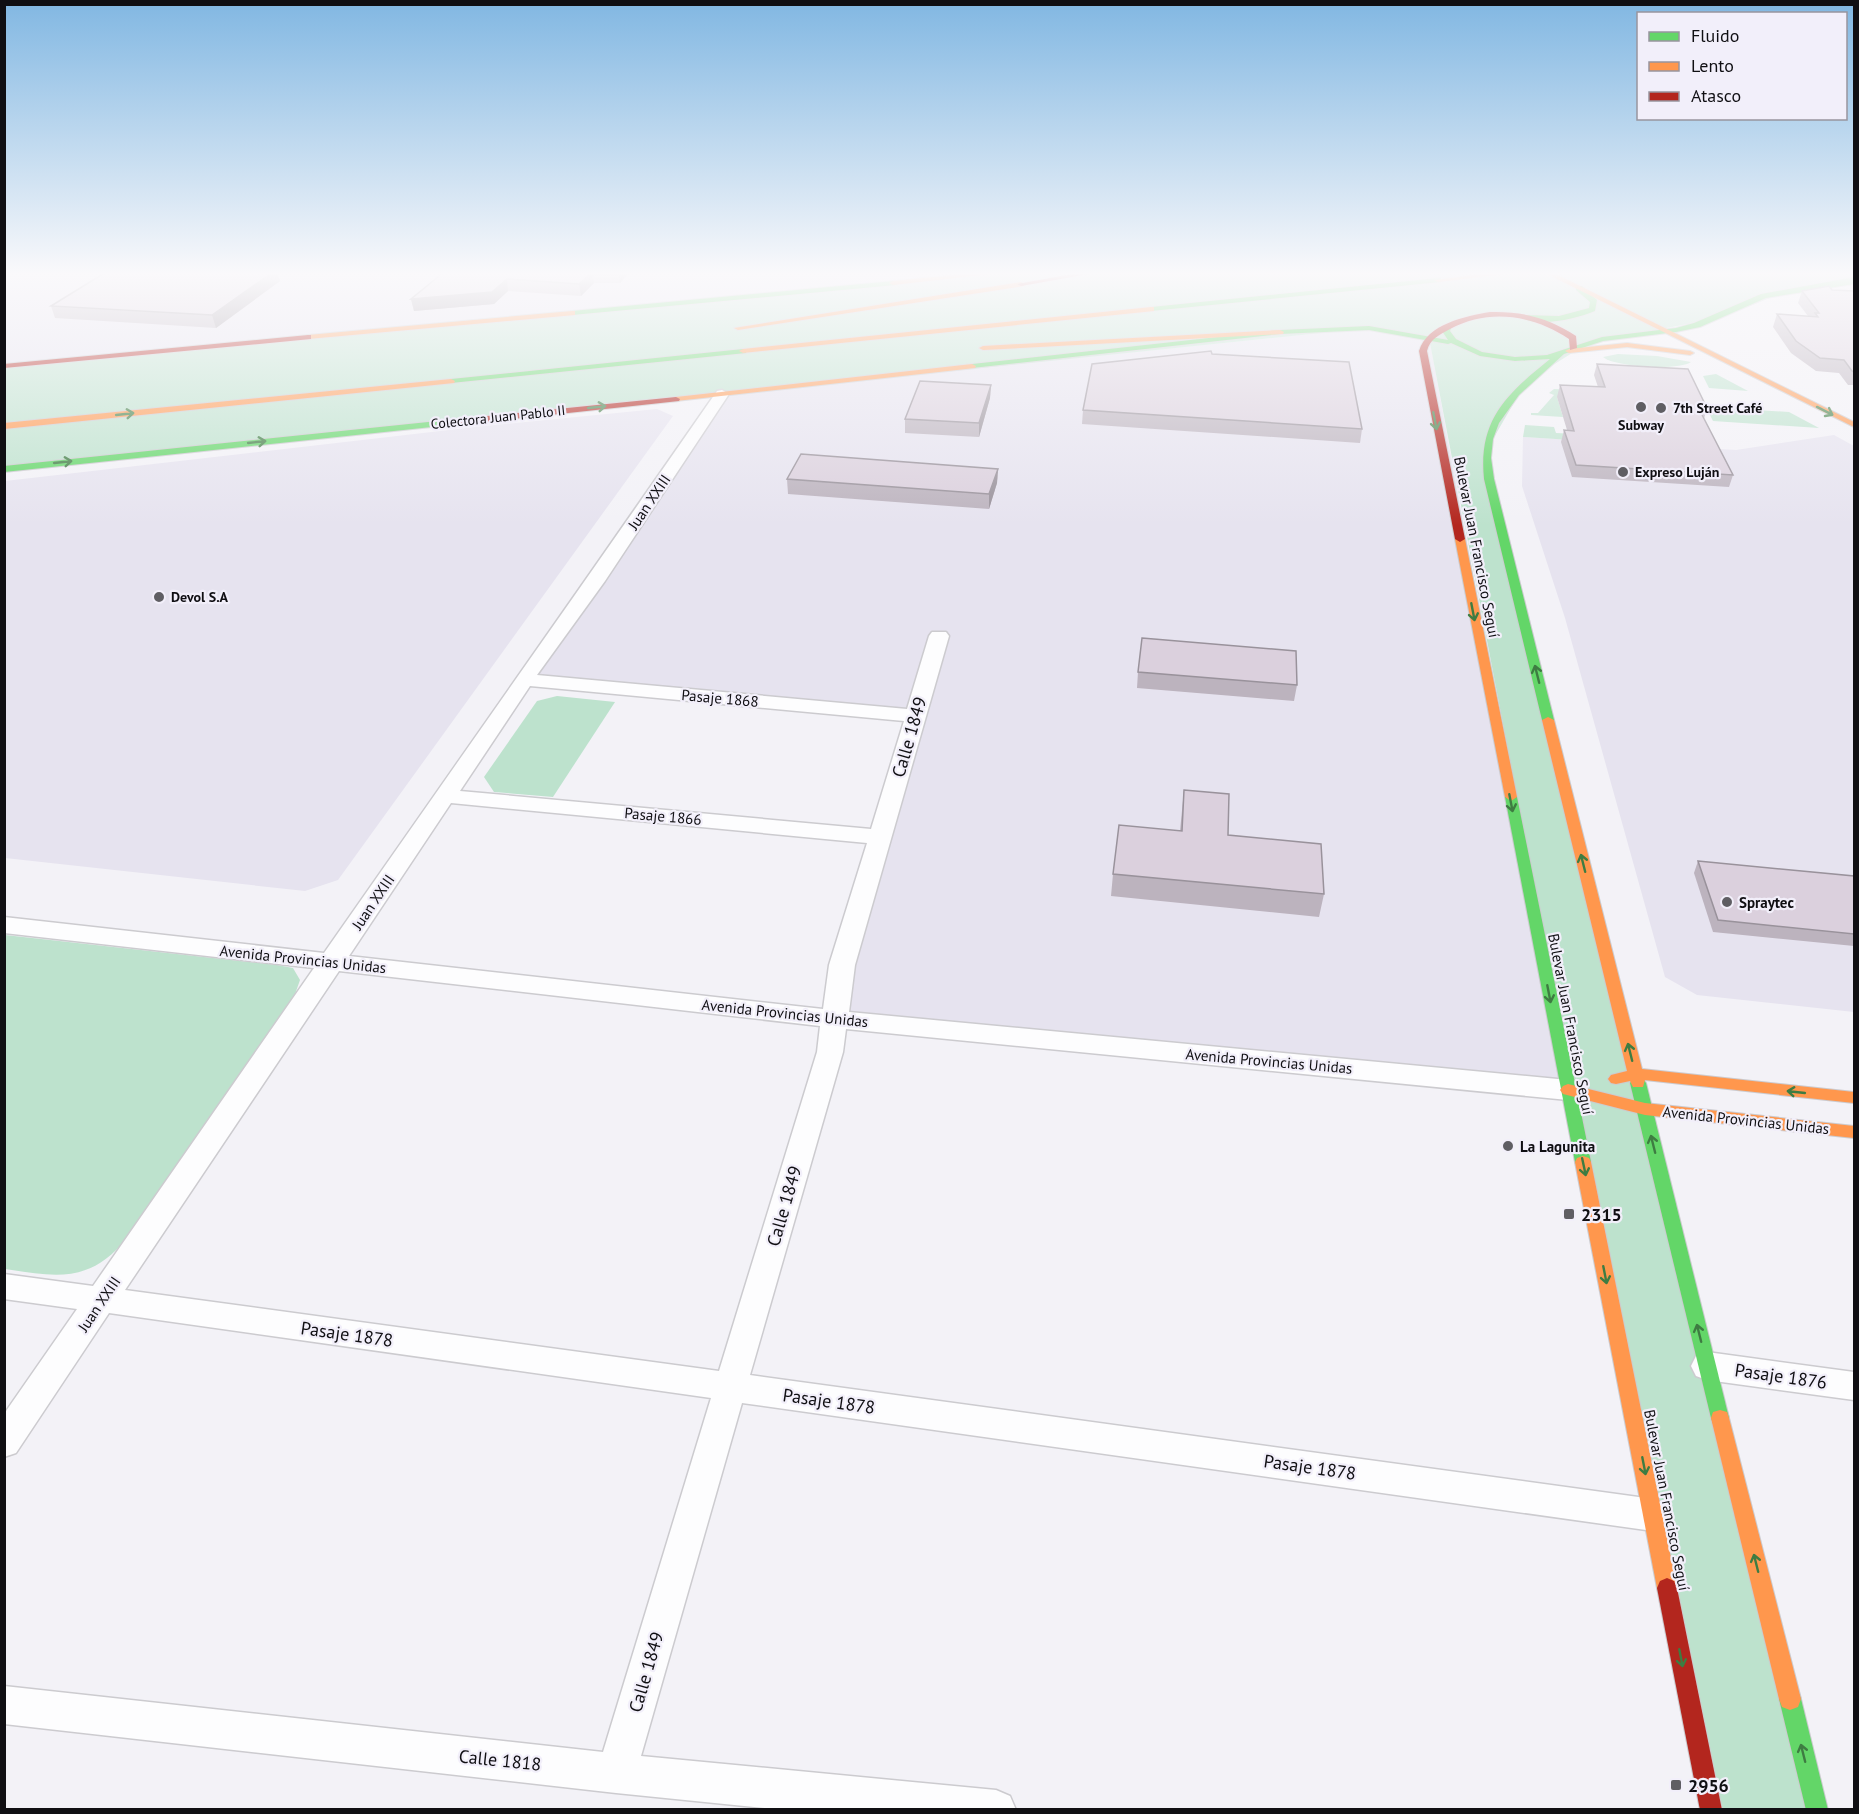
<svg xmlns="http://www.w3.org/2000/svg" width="1859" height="1814" font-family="'PT Sans',sans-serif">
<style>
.built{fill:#e6e3ef}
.green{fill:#bde2cd}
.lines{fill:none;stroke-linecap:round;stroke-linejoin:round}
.street-casing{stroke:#cccbcf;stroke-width:3}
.fast-casing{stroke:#cccbcf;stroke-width:2}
.slow-casing{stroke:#cccbcf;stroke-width:2}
.jam-casing{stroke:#cccbcf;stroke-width:2}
.street{fill:#fdfdfe;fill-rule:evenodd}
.fast{fill:#63d668;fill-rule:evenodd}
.slow{fill:#ff974d;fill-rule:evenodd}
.jam{fill:#b3261e;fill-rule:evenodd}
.wall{fill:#bcb3be}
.shaded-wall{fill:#99929b}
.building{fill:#dbd0dd;stroke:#99929b;stroke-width:1.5}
.oneway{stroke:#3e7c42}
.poi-dot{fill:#5f5e63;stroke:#f2effa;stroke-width:2}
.labels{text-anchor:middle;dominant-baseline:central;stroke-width:4.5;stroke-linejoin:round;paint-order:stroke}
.far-poi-label{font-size:14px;font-weight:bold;fill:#100f13;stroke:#f2effa;text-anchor:start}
.far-street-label{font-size:14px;fill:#100f13;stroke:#f2effa}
.street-label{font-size:15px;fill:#100f13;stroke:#f2effa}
.poi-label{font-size:15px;font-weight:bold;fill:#100f13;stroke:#f2effa;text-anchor:start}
.near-street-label{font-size:18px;fill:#100f13;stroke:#f2effa}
.near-poi-label{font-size:18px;font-weight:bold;fill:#100f13;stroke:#f2effa;text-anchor:start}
</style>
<rect width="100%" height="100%" fill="#f3f2f7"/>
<g class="built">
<polygon points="4,272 1005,272 5,366"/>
<polygon points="1369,328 1429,337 1568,1090 834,1019 915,716 524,680 722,394"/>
<polygon points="657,409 673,416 338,880 305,891 5,858 5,481 475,427"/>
<polygon points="1834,435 1854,446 1854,1012 1697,995 1665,977 1565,618 1522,486 1523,437 1736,450"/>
</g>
<g class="green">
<polygon points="1005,272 1854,272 1854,282 1790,290 1719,318 1588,343 1526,382 1486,451 1817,1809 1711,1809 1429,338 1369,328 5,469 5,366"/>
<path d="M 1618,354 L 1657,356 L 1691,362 C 1679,371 1614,367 1603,357 Z"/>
<polygon points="1716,374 1748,391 1709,388 1703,376"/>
<polygon points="1554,389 1576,390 1557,397 1563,417 1531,415 1531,413 1538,413 1554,395 1549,393"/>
<polygon points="1706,407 1789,412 1819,428 1713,421"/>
<polygon points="1525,425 1554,427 1556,433 1600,435 1714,449 1523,437"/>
<polygon points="557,696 615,702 553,797 494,792 484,777 537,701"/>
<path d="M 5,935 L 277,965 L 293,968 L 300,980 L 294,997 L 122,1244 C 86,1284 52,1276 5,1269 Z"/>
</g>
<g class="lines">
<g class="street-casing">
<g id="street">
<path d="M 722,390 L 729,394 L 605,581 L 537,675 L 907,709 L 929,636 L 932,632 L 946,632 L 949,636 L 855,965 L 849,1012 L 1568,1080 L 1578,1083 L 1582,1090 L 1578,1097 L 1568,1100 L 846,1029 L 843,1052 L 750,1375 L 1653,1499 L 1665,1504 L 1671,1515 L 1665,1526 L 1653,1531 L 742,1403 L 641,1756 L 996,1790 L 1010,1796 L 1016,1810 L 785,1810 L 616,1793 L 4,1724 L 4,1686 L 603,1752 L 711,1398 L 109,1313 L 16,1453 L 4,1457 L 4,1414 L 77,1309 L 4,1299 L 4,1274 L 93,1286 L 314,968 L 4,933 L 4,917 L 324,953 C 455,765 587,579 717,391 ZM 530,686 L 904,721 L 871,829 L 460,791 ZM 451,803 L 867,843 L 829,965 L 823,1009 L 349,956 ZM 339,971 L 820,1026 L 817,1052 L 719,1371 L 125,1290 Z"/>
<polygon points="1707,1352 1854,1372 1854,1400 1707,1380 1696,1376 1691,1366 1696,1356"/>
</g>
</g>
<g class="fast-casing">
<g id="fast">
<path d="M 1854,277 L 1854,284 L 1766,298 L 1700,327 L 1676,332 L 1603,341 L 1564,354 L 1519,395 L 1499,423 L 1493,439 L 1491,458 L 1494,479 L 1554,720 L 1548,723 L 1542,720 L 1484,479 C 1478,419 1507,394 1550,359 L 1515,361 L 1480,356 L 1451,343 L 1448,344 L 1369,330 L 1280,334 L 972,368 L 968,366 L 972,364 L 1280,330 L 1369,326 L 1448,340 L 1442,331 L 1448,324 L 1452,326 L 1450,331 L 1456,339 L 1482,352 L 1515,357 L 1547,355 L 1602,337 L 1676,328 L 1694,323 L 1761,294 Z"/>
<polygon points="1438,278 1441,278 1441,282 1151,311 1147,309 1151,307"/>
<polygon points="893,281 897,283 896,285 572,315 568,313 572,311"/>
<path d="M 1576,286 L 1582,286 L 1597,300 L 1595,311 C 1576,319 1538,328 1520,317 L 1524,315 L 1559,316 L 1589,308 L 1590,302 L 1576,290 Z"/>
<polygon points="743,349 746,349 746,353 451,383 447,381 451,379"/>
<polygon points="457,419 460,420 460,424 4,472 4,466"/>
<polygon points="1511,793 1517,797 1591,1162 1589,1166 1583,1168 1577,1166 1575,1162 1505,797"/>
<polygon points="1638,1078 1643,1079 1646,1083 1729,1418 1727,1424 1720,1426 1713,1424 1711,1418 1630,1083 1633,1079"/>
<polygon points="1790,1688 1798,1691 1801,1699 1828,1810 1806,1810 1779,1699 1782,1691"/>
</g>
</g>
<g class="slow-casing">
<g id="slow">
<polygon points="983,272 1008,272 893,285 889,283 893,281"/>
<polygon points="1496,272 1521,272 1438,282 1434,280"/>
<polygon points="1543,272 1552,272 1854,422 1854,427"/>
<polygon points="1021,282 1025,284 1024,286 738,330 734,328"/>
<polygon points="1151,307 1154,307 1154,311 743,353 739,351 743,349"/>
<polygon points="572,311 575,311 575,315 308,339 304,337 308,335"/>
<polygon points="1280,330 1284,332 1283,334 983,350 979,348 983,346"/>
<polygon points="1627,343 1690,351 1694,353 1690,355 1627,347 1569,353 1565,351 1569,349"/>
<polygon points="972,364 976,366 975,368 676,401 672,399 676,397"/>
<polygon points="451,379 455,381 454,383 4,429 4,423"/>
<polygon points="1460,536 1465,539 1517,797 1511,801 1505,797 1455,539"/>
<polygon points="1548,717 1554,720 1642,1069 1854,1092 1854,1103 1645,1080 1643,1087 1633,1087 1630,1081 1616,1084 1611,1083 1608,1079 1611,1075 1627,1071 1542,720"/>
<polygon points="1568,1084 1645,1103 1854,1126 1854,1138 1645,1115 1563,1094 1560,1090 1563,1086"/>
<polygon points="1583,1156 1589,1158 1591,1162 1677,1588 1674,1595 1667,1598 1660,1595 1657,1588 1575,1162 1577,1158"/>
<polygon points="1720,1410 1727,1412 1729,1418 1801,1699 1798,1707 1790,1710 1782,1707 1779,1699 1711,1418 1713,1412"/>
</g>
</g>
<g class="jam-casing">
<g id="jam">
<polygon points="1083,272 1100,272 1021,286 1017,284"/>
<path d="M 1490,312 C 1522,311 1549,318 1576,336 L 1577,348 L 1570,350 L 1569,339 C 1533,315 1489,308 1450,329 C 1439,335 1430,339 1427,351 L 1465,539 L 1460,542 L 1455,539 L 1419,351 C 1427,324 1466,316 1490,312 Z"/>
<polygon points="308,335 311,335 311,339 4,368 4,364"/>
<polygon points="676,397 680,399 679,401 457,425 453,422 457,419"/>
<polygon points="1667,1578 1674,1581 1677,1588 1722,1810 1700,1810 1657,1588 1660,1581"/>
</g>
</g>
<use href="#street" class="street"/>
<use href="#fast" class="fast"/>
<use href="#slow" class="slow"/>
<use href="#jam" class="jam"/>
</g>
<g class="wall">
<polygon points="106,272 277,272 280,281 216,328 55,318 51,306"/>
<polygon points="444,272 630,272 620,283 594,283 581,296 508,291 494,304 414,311 411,299"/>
<polygon points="1832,290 1854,291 1854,385 1848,385 1839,373 1816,371 1791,353 1773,327 1777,314 1808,316 1798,303 1802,291"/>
<polygon points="1212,354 1362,429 1360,443 1082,424 1083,410"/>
<polygon points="1597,364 1707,408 1704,419 1733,475 1729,487 1572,477 1561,442 1564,430 1567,430 1557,397 1560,385 1598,387 1594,375"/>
<polygon points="991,385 990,398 979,437 905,433 905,419"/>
<polygon points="998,469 997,483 989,509 788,494 787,479"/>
<polygon points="1138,672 1297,685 1294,701 1137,688"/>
<polygon points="1184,790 1228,835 1324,894 1319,917 1111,896 1113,874 1180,831"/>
<polygon points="1698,861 1854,876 1854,946 1713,932 1694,873"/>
</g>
<g class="shaded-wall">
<polygon points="273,272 277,272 280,281 216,328 212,315"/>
<polygon points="592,272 593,272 594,283 581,296 579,284"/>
<polygon points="618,272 630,272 620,283"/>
<polygon points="507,279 508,291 494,304 414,311 411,299"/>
<polygon points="991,385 990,398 979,437 979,423"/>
<polygon points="998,469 997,483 989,509 989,494"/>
</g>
<g class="building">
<polygon points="106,272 273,272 212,315 51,306"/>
<polygon points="444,272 592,272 579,284 507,279 492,292 411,299"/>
<polygon points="1829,286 1832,290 1854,291 1854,372 1852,371 1844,360 1820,358 1796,341 1777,314 1818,317 1815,313 1819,313 1802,291"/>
<polygon points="1211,351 1212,354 1349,362 1362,429 1083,410 1092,364"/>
<polygon points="1597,364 1688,369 1707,408 1698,407 1733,475 1576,465 1564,430 1574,431 1560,385 1605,387"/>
<polygon points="920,381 991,385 979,423 905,419"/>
<polygon points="801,454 998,469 989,494 787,479"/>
<polygon points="1142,638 1296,651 1297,685 1138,672"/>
<polygon points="1184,790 1229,794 1228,835 1321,844 1324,894 1113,874 1119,825 1182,831"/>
<polygon points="1698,861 1854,876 1854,934 1718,920"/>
</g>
<defs><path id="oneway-shaft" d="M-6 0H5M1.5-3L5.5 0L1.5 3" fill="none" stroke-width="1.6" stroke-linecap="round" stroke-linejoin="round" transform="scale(1.5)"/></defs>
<g class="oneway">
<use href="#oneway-shaft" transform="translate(597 407) rotate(-6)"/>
<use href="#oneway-shaft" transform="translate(1825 411) rotate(27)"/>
<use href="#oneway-shaft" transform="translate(125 414) rotate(-6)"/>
<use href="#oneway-shaft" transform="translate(1435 421) rotate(79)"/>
<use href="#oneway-shaft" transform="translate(257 442) rotate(-6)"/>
<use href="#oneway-shaft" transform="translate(63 462) rotate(-6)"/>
<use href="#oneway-shaft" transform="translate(1473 612) rotate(79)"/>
<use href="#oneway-shaft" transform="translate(1537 674) rotate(-104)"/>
<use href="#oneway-shaft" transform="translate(1511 803) rotate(79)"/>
<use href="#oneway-shaft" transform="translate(1583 863) rotate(-104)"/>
<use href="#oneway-shaft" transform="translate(1549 994) rotate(79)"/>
<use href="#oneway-shaft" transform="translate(1630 1052) rotate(-104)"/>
<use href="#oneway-shaft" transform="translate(1796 1092) rotate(-174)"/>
<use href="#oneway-shaft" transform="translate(1653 1144) rotate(-104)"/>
<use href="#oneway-shaft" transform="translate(1584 1167) rotate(78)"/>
<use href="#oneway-shaft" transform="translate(1605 1275) rotate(79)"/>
<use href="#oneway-shaft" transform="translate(1699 1333) rotate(-104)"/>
<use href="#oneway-shaft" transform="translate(1644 1466) rotate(79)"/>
<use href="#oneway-shaft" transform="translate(1756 1563) rotate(-104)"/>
<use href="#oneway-shaft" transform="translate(1681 1658) rotate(79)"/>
<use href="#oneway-shaft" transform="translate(1803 1753) rotate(-104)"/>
</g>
<linearGradient id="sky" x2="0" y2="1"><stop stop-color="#81b7e2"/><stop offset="0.52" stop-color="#faf9fb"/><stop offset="1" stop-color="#faf9fb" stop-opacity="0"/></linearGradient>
<rect width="1859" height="526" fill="url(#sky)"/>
<g class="poi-dot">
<circle cx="1641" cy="407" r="6"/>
<circle cx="1661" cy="408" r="6"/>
<circle cx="1623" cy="472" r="6"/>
<circle cx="159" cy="597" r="6"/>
<circle cx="1727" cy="902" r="6"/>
<circle cx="1508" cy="1146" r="6"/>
<rect x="1563" y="1208" width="12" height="12" rx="3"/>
<rect x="1670" y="1779" width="12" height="12" rx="3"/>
</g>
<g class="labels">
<g class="far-poi-label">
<text x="1673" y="408">7th Street Café</text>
<text x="1641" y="425" text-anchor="middle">Subway</text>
<text x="1635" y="472">Expreso Luján</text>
<text x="171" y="597">Devol S.A</text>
</g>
<g class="far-street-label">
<text transform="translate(498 417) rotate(-6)">Colectora Juan Pablo II</text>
</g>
<g class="street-label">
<text transform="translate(649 502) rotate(-56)">Juan XXIII</text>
<text transform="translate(1477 547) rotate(79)">Bulevar Juan Francisco Seguí</text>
<text transform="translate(720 698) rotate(5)">Pasaje 1868</text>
<text transform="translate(663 816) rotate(5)">Pasaje 1866</text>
<text transform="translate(373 902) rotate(-56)">Juan XXIII</text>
<text transform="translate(303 959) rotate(6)">Avenida Provincias Unidas</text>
<text transform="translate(785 1013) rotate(6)">Avenida Provincias Unidas</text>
<text transform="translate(1571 1024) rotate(79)">Bulevar Juan Francisco Seguí</text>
<text transform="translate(1269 1061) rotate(5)">Avenida Provincias Unidas</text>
<text transform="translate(1746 1120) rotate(6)">Avenida Provincias Unidas</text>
<text transform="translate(99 1304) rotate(-56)">Juan XXIII</text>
<text transform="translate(1667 1500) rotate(79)">Bulevar Juan Francisco Seguí</text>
</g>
<g class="poi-label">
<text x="1739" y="902">Spraytec</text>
<text x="1520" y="1146">La Lagunita</text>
</g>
<g class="near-street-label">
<text transform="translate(909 737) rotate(-74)">Calle 1849</text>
<text transform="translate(784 1206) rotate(-74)">Calle 1849</text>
<text transform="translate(347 1334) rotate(8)">Pasaje 1878</text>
<text transform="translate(1781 1376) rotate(8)">Pasaje 1876</text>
<text transform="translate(829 1401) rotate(8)">Pasaje 1878</text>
<text transform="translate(1310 1467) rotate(8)">Pasaje 1878</text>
<text transform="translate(646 1672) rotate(-74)">Calle 1849</text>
<text transform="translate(500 1760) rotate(6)">Calle 1818</text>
</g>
<g class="near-poi-label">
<text x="1581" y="1214">2315</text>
<text x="1688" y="1785">2956</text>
</g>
</g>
<rect width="1859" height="1814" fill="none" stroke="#100f13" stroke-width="12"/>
<rect x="1637" y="12" width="210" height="108" fill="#f2effa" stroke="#98959e" stroke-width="1.5"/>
<rect x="1649" y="32" width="30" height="9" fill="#63d668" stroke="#98959e" stroke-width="1.5"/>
<text x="1691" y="42" font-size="18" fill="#100f13">Fluido</text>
<rect x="1649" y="62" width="30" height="9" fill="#ff974d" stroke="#98959e" stroke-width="1.5"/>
<text x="1691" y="72" font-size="18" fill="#100f13">Lento</text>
<rect x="1649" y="92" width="30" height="9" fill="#b3261e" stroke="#98959e" stroke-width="1.5"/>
<text x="1691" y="102" font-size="18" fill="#100f13">Atasco</text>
</svg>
